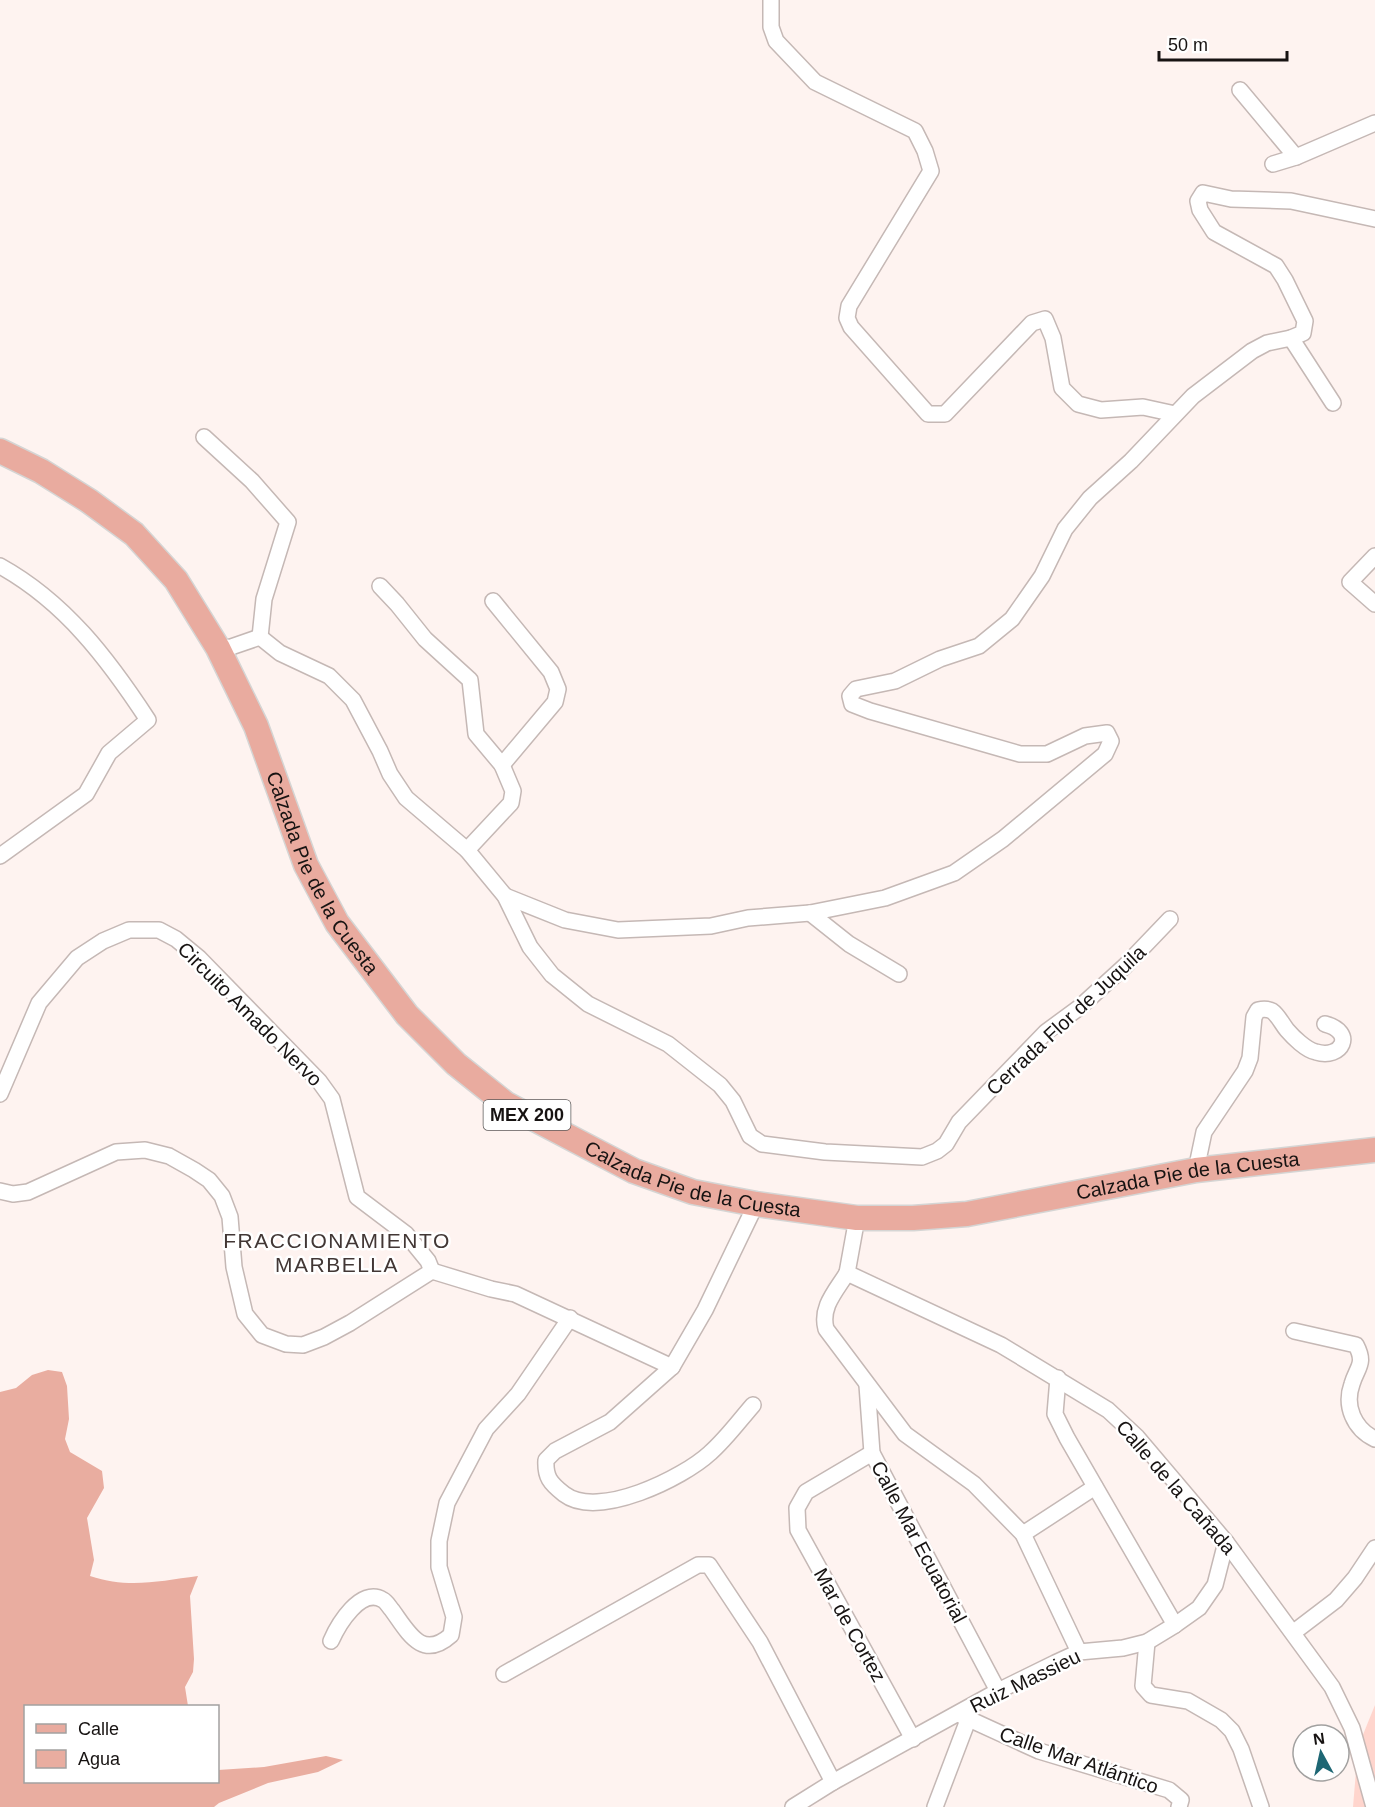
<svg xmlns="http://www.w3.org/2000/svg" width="1375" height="1807" font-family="Helvetica,sans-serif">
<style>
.green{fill:#ffd5cd}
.water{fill:#e9ada0}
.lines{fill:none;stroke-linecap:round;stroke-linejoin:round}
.street-casing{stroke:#c5b8b5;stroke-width:18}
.primary-casing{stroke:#d5d5d4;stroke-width:27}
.street{stroke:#fff;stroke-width:15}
.primary{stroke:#e9ab9f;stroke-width:24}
.labels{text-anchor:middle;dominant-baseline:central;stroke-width:5;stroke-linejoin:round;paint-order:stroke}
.shield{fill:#fff;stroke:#5d5a59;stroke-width:1.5}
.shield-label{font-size:18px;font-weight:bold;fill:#171312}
.street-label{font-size:20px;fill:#171312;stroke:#fff}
.neighbourhood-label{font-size:21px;letter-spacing:1.5px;fill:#423735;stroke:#fff}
</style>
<rect width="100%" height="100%" fill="#fef3f0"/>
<polygon class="green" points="1375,1705 1375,1807 1353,1807 1358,1747"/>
<path class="water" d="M 48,1370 L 62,1372 L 67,1386 L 69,1419 L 65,1439 L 70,1452 L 102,1471 L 104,1488 L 87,1518 L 94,1560 L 90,1576 C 129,1589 159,1581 198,1576 L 190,1596 L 194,1659 L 193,1672 L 185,1687 L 188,1706 L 26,1706 L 26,1782 L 218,1782 L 218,1770 L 264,1767 L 326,1756 L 343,1760 L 318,1772 L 268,1783 L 219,1803 L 214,1807 L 0,1807 L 0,1392 L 16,1388 L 32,1375 Z"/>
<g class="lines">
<g class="street-casing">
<g id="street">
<polyline points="771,0 771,27 776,41 815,82 915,131 925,151 931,171 849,306 847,318 851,327 928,414 945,414 1032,323 1045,319 1053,338 1062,388 1078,404 1101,410 1143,407 1175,414"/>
<polyline points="1240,90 1296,157"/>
<polyline points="1273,164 1296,157 1375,123"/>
<polyline points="1291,338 1303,333 1305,321 1285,280 1276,266 1214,232 1200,210 1198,201 1203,193 1231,199 1291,201 1375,219"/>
<polyline points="204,437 252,481 288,522 264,599 260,637"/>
<polyline points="1375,556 1350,582 1375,604"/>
<path d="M 0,566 C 65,602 108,659 148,720 L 109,753 L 86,794 L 0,856"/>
<polyline points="380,586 397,604 425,639 470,680 476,734 502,765 513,791 511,803 467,850"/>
<polyline points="493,601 551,672 558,689 555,702 502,765"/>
<polyline points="260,637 280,653 329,676 353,700 380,751 390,774 406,798 467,850 505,896 530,947 552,975 588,1004 668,1044 720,1085 733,1101 750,1136 762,1144 825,1152 922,1157 937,1151 946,1144 959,1122 1046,1032 1080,1007 1125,966 1170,919"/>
<polyline points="218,648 231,647 260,637"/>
<polyline points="505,896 565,920 618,930 711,926 748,918 810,913 885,898 954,873 1003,839 1105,754 1111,741 1107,733 1085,736 1047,754 1020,754 870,711 852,704 850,696 856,689 895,681 940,659 979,646 1012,619 1042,576 1065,529 1090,498 1131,461 1193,396 1252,351 1267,343 1291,338 1333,403"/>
<polyline points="810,913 849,944 899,974"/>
<polyline points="0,1094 39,1003 77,958 103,941 129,930 159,930 176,939 199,958 319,1081 332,1099 357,1197 406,1234 428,1261 432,1271"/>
<path d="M 1196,1170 L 1204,1132 L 1245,1071 L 1250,1058 L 1254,1017 L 1258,1010 C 1263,1009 1268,1009 1272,1011 C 1278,1015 1282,1024 1287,1030 C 1293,1037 1306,1050 1316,1052 C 1342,1060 1356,1032 1325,1024"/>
<polyline points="0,1191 13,1194 28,1192 116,1152 145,1150 169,1156 194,1170 209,1180 222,1196 230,1217 234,1267 245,1314 262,1335 286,1344 303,1345 324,1337 350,1323 432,1271"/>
<polyline points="857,1218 847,1273 1001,1345 1108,1410 1137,1437 1226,1542 1332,1687 1352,1728 1374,1807"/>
<polyline points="432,1271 491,1289 515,1294 672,1367"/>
<path d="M 847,1273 C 836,1291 820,1307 826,1329 L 905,1434 L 974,1484 L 1023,1534 L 1079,1652"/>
<path d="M 1294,1331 L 1356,1345 C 1366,1364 1357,1367 1352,1384 C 1344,1406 1354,1429 1375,1439"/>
<polyline points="1058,1378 1055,1414 1067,1438 1175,1625"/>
<polyline points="867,1385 872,1453 998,1691"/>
<path d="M 753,1405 C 739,1421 726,1439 710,1453 C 683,1478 598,1520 564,1494 C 550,1483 545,1477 546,1460 L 555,1451 L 610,1422 L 672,1367 L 705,1310 L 756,1204"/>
<polyline points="872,1453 806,1492 797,1508 798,1530 913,1739"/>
<polyline points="1023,1534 1095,1487"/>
<polyline points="1294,1632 1336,1600 1355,1578 1375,1548"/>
<path d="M 331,1641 C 338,1625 361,1586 383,1600 C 387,1602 389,1607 392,1610 C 408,1632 422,1661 451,1635 L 454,1617 L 439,1567 L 439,1541 L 447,1503 L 486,1429 L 518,1394 L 570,1318"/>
<polyline points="1147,1642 1143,1686 1151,1695 1188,1701 1221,1720 1232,1731 1241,1749 1261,1807"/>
<polyline points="504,1674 698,1565 709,1565 760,1642 833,1782"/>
<polyline points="958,1714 1039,1751 1169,1790 1181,1800 1179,1807"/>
<polyline points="793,1807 833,1782 998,1691 1055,1663 1079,1652 1123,1648 1147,1642 1175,1625 1199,1608 1215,1585 1226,1542"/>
<polyline points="935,1807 968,1720"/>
</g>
</g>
<g class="primary-casing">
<g id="primary">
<path id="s1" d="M 0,451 L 41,471 L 89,501 L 134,534 L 176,580 L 218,648 L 256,726 L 306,865 L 337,923 L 407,1015 L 456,1064 L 506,1104 L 634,1171 L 693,1192 L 756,1204 L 857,1218 L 913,1218 L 967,1214 L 1196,1170 L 1375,1150"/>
</g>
</g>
<use href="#street" class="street"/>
<use href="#primary" class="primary"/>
</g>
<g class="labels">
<rect class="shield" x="483.5" y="1100" width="87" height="30" rx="4.5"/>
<g class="shield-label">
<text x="527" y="1115">MEX 200</text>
</g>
<g class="street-label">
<text stroke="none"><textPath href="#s1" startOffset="549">Calzada Pie de la Cuesta</textPath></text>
<text transform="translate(250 1014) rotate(45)">Circuito Amado Nervo</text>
<text transform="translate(1066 1020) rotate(-43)">Cerrada Flor de Juquila</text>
<text stroke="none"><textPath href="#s1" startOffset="1557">Calzada Pie de la Cuesta</textPath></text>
<text stroke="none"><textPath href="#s1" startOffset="1053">Calzada Pie de la Cuesta</textPath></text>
<text transform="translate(1176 1487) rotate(49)">Calle de la Cañada</text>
<text transform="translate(919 1542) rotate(62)">Calle Mar Ecuatorial</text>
<text transform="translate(850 1625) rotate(61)">Mar de Cortez</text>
<text transform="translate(1025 1681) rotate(-26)">Ruiz Massieu</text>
<text transform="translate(1079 1760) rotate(19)">Calle Mar Atlántico</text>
</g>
<g class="neighbourhood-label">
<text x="337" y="1240">FRACCIONAMIENTO<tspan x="337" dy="24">MARBELLA</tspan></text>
</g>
</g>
<rect x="24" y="1705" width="195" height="78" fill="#ffffff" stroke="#a2a1a0" stroke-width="1.5"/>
<rect x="36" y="1724" width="30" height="9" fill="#e9ab9f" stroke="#a2a1a0" stroke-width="1.5"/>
<text x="78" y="1735" font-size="18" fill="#171312">Calle</text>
<rect x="36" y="1750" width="30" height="18" fill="#e9ada0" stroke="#a2a1a0" stroke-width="1.5"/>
<text x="78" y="1765" font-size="18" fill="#171312">Agua</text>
<g transform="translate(1321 1753) rotate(352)"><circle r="28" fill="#ffffff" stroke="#a2a1a0" stroke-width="1.5"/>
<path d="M0-4.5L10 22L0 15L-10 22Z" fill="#1e6774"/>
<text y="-9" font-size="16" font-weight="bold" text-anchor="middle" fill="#171312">N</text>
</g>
<path d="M1159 51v9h128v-9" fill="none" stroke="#171312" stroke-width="3"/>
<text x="1168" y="51" font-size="18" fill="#171312" stroke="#ffffff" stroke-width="4.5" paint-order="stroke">50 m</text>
</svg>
